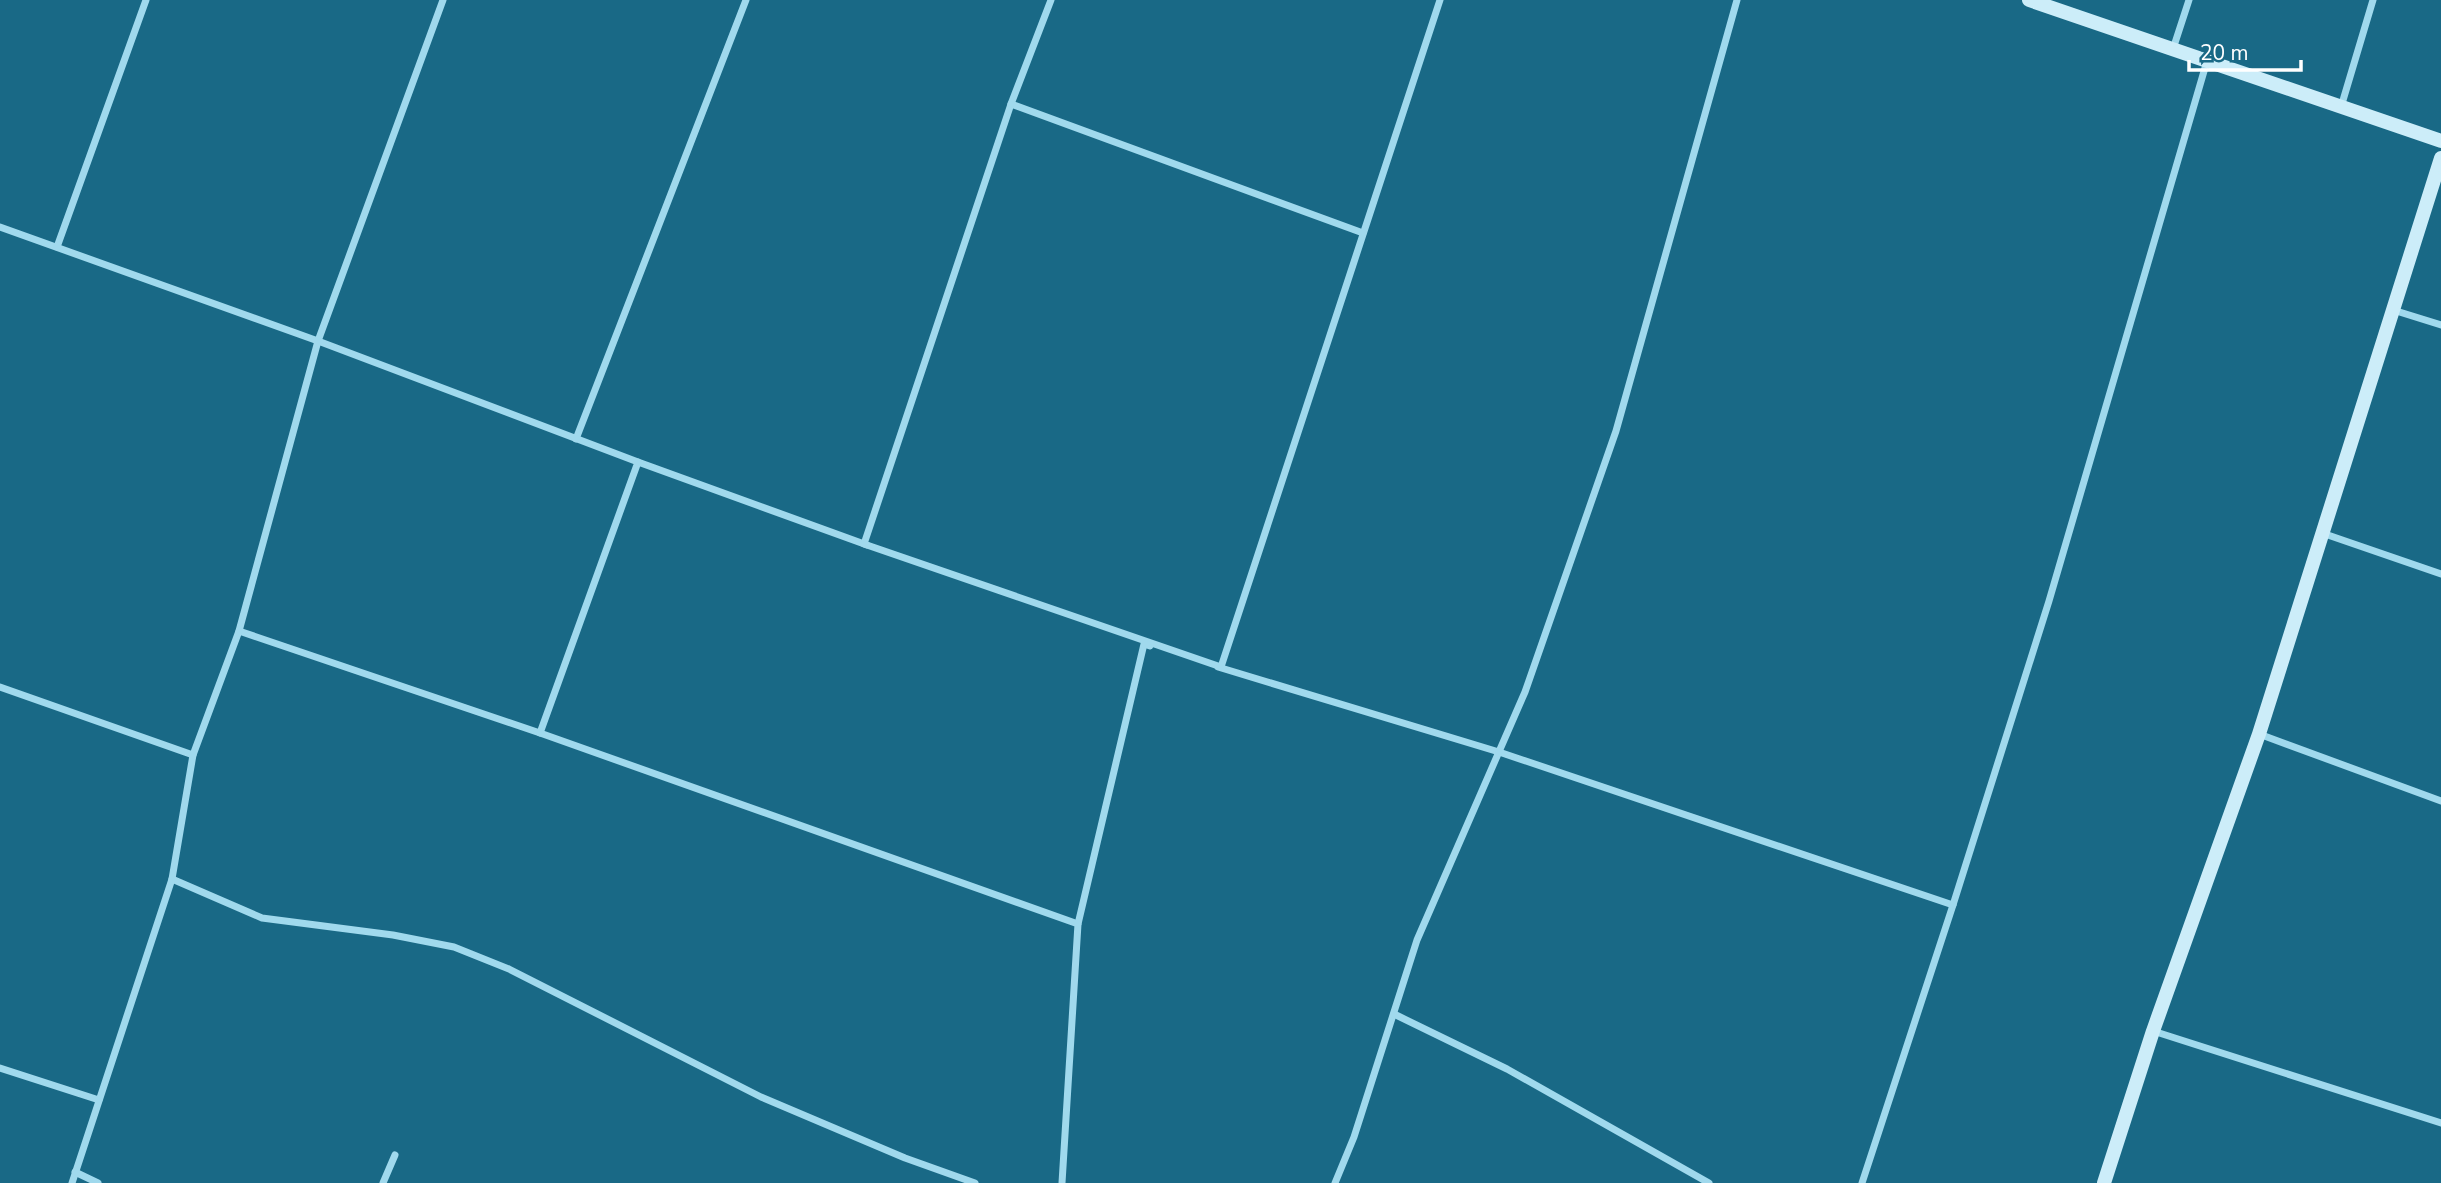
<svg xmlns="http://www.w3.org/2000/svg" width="2441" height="1183" font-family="'Nunito Sans',sans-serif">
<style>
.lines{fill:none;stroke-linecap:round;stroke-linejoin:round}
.street{stroke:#a0d9ed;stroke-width:7}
.secondary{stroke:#ccedf9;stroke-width:14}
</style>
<rect width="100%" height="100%" fill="#196986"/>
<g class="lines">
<g class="street">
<polyline points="1051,0 1011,104 864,544 1221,667 1440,0"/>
<polyline points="2173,49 2189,0"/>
<polyline points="1011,104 1363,233"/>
<polyline points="2341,107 2373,0"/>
<polyline points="0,227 318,341 638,462 540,733"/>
<polyline points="57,247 146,0"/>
<polyline points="2393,310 2441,325"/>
<polyline points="576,439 746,0"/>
<polyline points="638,462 867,545"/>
<polyline points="2322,533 2441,574"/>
<polyline points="239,631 540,733 1078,924 1062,1183"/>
<polyline points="1218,667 1499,752 1953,905"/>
<polyline points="0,687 193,755"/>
<polyline points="2259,734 2441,801"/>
<polyline points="172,879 262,918 393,935 454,947 509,969 761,1097 905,1158 975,1183"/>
<polyline points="1078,924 1144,644 1150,646"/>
<polyline points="1394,1014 1507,1069 1709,1183"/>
<polyline points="2153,1031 2441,1123"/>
<polyline points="0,1068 99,1100"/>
<polyline points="75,1172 98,1183"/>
<polyline points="72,1183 172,879 193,755 239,631 318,341 443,0"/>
<polyline points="383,1183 395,1155"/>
<polyline points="1335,1183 1354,1137 1417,940 1525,692 1616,431 1737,0"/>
<polyline points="1862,1183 1953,905 2049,601 2207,61"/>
</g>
<g class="secondary">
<polyline points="2029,0 2441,141"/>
<polyline points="2104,1183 2153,1031 2259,734 2441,158"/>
</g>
</g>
<path d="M2189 60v10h112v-10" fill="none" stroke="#ffffff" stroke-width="3.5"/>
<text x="2200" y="60" font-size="21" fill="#ffffff" stroke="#196986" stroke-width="5" paint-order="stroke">20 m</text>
</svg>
